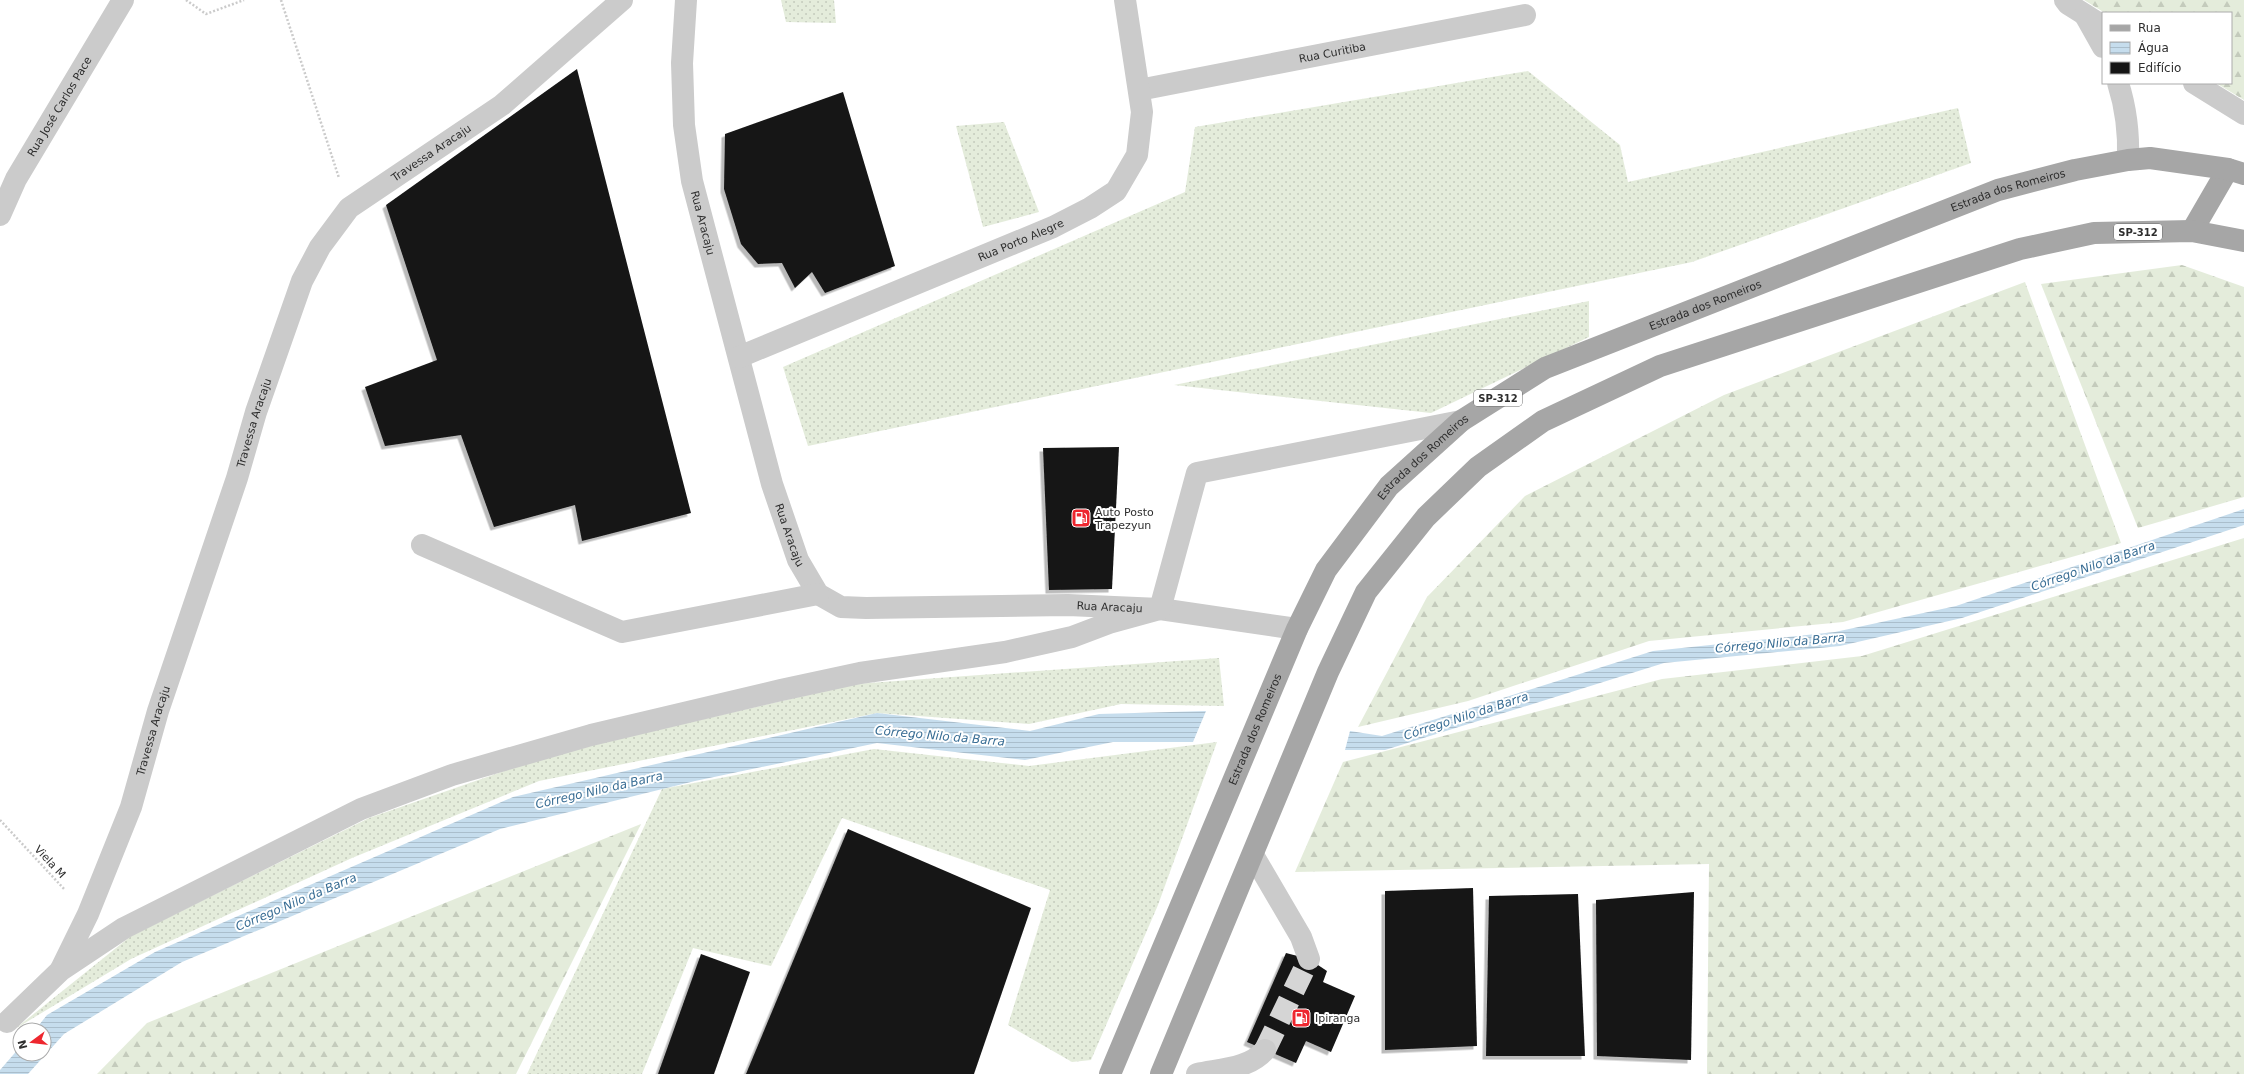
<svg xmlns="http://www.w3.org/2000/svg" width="2244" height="1074" font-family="'DejaVu Sans',sans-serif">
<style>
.grass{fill:url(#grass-dots)}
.forest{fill:url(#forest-firs)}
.water{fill:url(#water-rules)}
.building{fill:#151515;filter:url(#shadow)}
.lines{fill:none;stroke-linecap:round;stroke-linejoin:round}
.minor-tunnel{stroke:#d5d5d5;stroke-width:22;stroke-dasharray:22 11;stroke-linecap:butt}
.path{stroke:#cbcbcb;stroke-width:2.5;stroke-dasharray:2 2;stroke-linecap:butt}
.minor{stroke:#cbcbcb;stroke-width:22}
.major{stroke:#a6a6a6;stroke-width:22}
.labels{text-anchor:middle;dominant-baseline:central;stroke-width:4;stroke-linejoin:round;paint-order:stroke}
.shield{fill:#fff;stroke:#6d6d6d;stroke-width:1}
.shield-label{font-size:10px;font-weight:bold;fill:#2e2e2e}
.street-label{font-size:11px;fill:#2e2e2e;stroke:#fff}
.poi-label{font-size:11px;fill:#2e2e2e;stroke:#fff;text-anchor:start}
.water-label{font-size:12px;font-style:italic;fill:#386d94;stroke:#fff}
</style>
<defs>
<pattern id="grass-dots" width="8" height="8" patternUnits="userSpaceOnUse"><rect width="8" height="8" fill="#e4ecdb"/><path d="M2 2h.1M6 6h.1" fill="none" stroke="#c4cbbc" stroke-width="1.8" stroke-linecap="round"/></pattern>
<pattern id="forest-firs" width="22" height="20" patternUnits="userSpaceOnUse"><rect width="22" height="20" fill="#e4ecdb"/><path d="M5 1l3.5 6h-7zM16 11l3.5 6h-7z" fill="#c4cbbc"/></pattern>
<pattern id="water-rules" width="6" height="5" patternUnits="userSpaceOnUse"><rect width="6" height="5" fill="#c6dded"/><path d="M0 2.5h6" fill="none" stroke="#aabecc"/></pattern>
<filter id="shadow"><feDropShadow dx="-3.5" dy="3.5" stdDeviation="0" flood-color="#0004"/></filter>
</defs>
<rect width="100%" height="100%" fill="#fff"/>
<g class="grass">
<polygon points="781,0 834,0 836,23 786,22"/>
<polygon points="1528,71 1620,145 1628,182 1958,108 1971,163 1692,262 808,446 783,367 1185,192 1195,127"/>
<polygon points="1004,122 1039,212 983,227 956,126"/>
<polygon points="1589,301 1589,337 1431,413 1174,385"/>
<polygon points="1219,658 1224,706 1121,704 1029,724 877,713 539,781 352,858 131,959 15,1029 131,936 369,818 553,754 855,684"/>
<polygon points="1217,742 1158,905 1091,1060 1072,1062 1008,1025 1050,890 842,818 771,966 693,948 642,1074 527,1074 662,789 874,749 1029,766"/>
</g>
<g class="forest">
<polygon points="2084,0 2244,0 2244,100 2216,83 2231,83 2231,13 2105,13"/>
<polygon points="2182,265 2244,287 2244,497 2138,528 2041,284"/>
<polygon points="2025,282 2121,543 1843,622 1649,641 1468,701 1358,727 1427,597 1525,496 1724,395"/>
<polygon points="2244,538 2244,1074 1707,1074 1709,864 1295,872 1343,762 1662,679 1862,656"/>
<polygon points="641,824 516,1074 97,1074 147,1023"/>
</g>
<g class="water">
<polygon points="2244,509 2244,525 1962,618 1840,646 1664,663 1385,750 1345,750 1350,731 1382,736 1653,651 1835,632 1956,606"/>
<polygon points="1206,711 1193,742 1113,742 1025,760 877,743 695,781 500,829 182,962 64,1034 28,1074 0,1074 0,1070 20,1047 20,1054 44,1054 44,1030 35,1030 47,1015 155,952 513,797 877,713 1030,731 1099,714"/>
</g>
<g class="building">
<polygon points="577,69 691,513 582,541 575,505 494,527 461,435 385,446 365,387 437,360 386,205"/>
<polygon points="843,92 895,266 825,293 812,272 795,288 782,263 758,264 741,244 724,189 725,134"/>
<polygon points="1119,447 1112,589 1049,590 1043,448"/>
<polygon points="848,829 1031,908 974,1074 746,1074"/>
<polygon points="1473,888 1477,1046 1385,1050 1385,891"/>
<polygon points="1694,892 1691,1060 1597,1056 1596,900"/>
<polygon points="1578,894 1585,1056 1486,1056 1489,896"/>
<polygon points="1286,953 1309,959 1327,971 1323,982 1355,996 1331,1052 1306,1041 1296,1063 1247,1042"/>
<polygon points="701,954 750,972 714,1074 658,1074"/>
</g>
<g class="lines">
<polyline class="minor-tunnel" points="1265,1050 1309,959"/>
<g class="path">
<polyline points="186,0 206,14 244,0"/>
<polyline points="281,0 339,178"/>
<polyline points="0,820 65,890"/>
</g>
<g class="minor">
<path id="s1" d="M 686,0 L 682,63 L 684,125 L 692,181 L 772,484 L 798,560 L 818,594 L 841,607 L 866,608 L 1068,605 L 1160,609 L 1297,629"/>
<polyline points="2065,0 2068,4 2103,26"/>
<polyline points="2085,15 2103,47"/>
<path d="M 2118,83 C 2126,108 2129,133 2128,160"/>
<polyline points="2194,83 2244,114"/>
<path id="s2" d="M 1139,90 L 1525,15"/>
<path id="s3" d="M 0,215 L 16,179 L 123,0"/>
<path id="s4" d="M 739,357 L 1053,227 L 1090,208 L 1116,191 L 1137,155 L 1142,112 L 1125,0"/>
<polyline points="422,545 622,632 818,594"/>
<polyline points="1253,855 1301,937 1309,959"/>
<path id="s5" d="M 61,969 L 88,914 L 131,807 L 158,711 L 237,478 L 256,412 L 302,281 L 320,247 L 349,208 L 502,105 L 622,0"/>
<polyline points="7,1022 61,970 124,928 361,809 452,775 591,735 781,690 860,673 1005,652 1072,637 1109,623 1160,609 1197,473 1461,421"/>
<path d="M 1197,1074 C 1220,1069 1249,1069 1265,1050"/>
</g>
<g class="major">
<polyline points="2192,231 2228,169"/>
<path id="s6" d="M 1110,1074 L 1297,629 L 1326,570 L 1389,486 L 1461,421 L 1545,368 L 1998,190 L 2075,170 L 2128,160 L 2150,158 L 2228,169 L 2244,174"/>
<polyline points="1161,1074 1328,672 1366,592 1426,517 1478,467 1543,421 1660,366 2020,249 2094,233 2192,231 2244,241"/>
</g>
</g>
<defs>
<g id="fuel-square" transform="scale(1)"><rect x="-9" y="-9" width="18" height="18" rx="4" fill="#ee272f" stroke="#fff"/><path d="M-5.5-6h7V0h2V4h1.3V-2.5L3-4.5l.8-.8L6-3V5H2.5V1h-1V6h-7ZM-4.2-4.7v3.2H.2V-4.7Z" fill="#fff"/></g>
</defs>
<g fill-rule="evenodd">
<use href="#fuel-square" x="1081" y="518"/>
<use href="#fuel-square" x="1301" y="1018"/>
</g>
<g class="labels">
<g class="shield">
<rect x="2114" y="224" width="48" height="16" rx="3"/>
<rect x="1474" y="390" width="48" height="16" rx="3"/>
</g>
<g class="shield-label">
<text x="2138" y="232">SP-312</text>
<text x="1498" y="398">SP-312</text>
</g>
<g class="street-label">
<text stroke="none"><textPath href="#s2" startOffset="197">Rua Curitiba</textPath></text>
<text stroke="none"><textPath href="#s3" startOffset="124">Rua José Carlos Pace</textPath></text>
<text stroke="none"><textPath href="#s5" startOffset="916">Travessa Aracaju</textPath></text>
<text stroke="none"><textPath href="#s6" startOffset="1346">Estrada dos Romeiros</textPath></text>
<text stroke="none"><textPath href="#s1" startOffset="225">Rua Aracaju</textPath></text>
<text stroke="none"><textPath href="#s4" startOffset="305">Rua Porto Alegre</textPath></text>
<text stroke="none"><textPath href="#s6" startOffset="1022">Estrada dos Romeiros</textPath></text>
<text stroke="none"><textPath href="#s5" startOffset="580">Travessa Aracaju</textPath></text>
<text stroke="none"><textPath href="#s6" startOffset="698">Estrada dos Romeiros</textPath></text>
<text stroke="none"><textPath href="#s1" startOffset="549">Rua Aracaju</textPath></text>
<text stroke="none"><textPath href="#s1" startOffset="910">Rua Aracaju</textPath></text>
<text stroke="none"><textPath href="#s6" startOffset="374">Estrada dos Romeiros</textPath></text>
<text stroke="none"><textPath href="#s5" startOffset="256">Travessa Aracaju</textPath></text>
<text transform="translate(50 862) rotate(47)">Viela M</text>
</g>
<g class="poi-label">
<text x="1095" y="512">Auto Posto<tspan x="1095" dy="13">Trapezyun</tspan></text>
<text x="1315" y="1018">Ipiranga</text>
</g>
<g class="water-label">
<text transform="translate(2093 566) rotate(-19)">Córrego Nilo da Barra</text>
<text transform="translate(1780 643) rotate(-5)">Córrego Nilo da Barra</text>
<text transform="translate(1466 716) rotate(-18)">Córrego Nilo da Barra</text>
<text transform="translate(940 736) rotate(5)">Córrego Nilo da Barra</text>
<text transform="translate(599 790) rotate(-13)">Córrego Nilo da Barra</text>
<text transform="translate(296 902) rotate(-23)">Córrego Nilo da Barra</text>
</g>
</g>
<rect x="2102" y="12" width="130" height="72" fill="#ffffff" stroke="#ababab"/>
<rect x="2110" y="25" width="20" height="6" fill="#a6a6a6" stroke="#ababab"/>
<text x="2138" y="32" font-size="12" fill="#2e2e2e">Rua</text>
<rect x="2110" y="42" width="20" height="12" fill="url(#water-rules)" stroke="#ababab"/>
<text x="2138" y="52" font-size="12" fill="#2e2e2e">Água</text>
<rect x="2110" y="62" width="20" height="12" fill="#151515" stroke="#ababab"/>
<text x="2138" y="72" font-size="12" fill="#2e2e2e">Edifício</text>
<g transform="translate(32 1042) rotate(255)"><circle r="19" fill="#ffffff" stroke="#ababab"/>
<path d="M0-3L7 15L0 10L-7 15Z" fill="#ee272f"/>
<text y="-6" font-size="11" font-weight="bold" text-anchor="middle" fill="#2e2e2e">N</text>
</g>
</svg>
